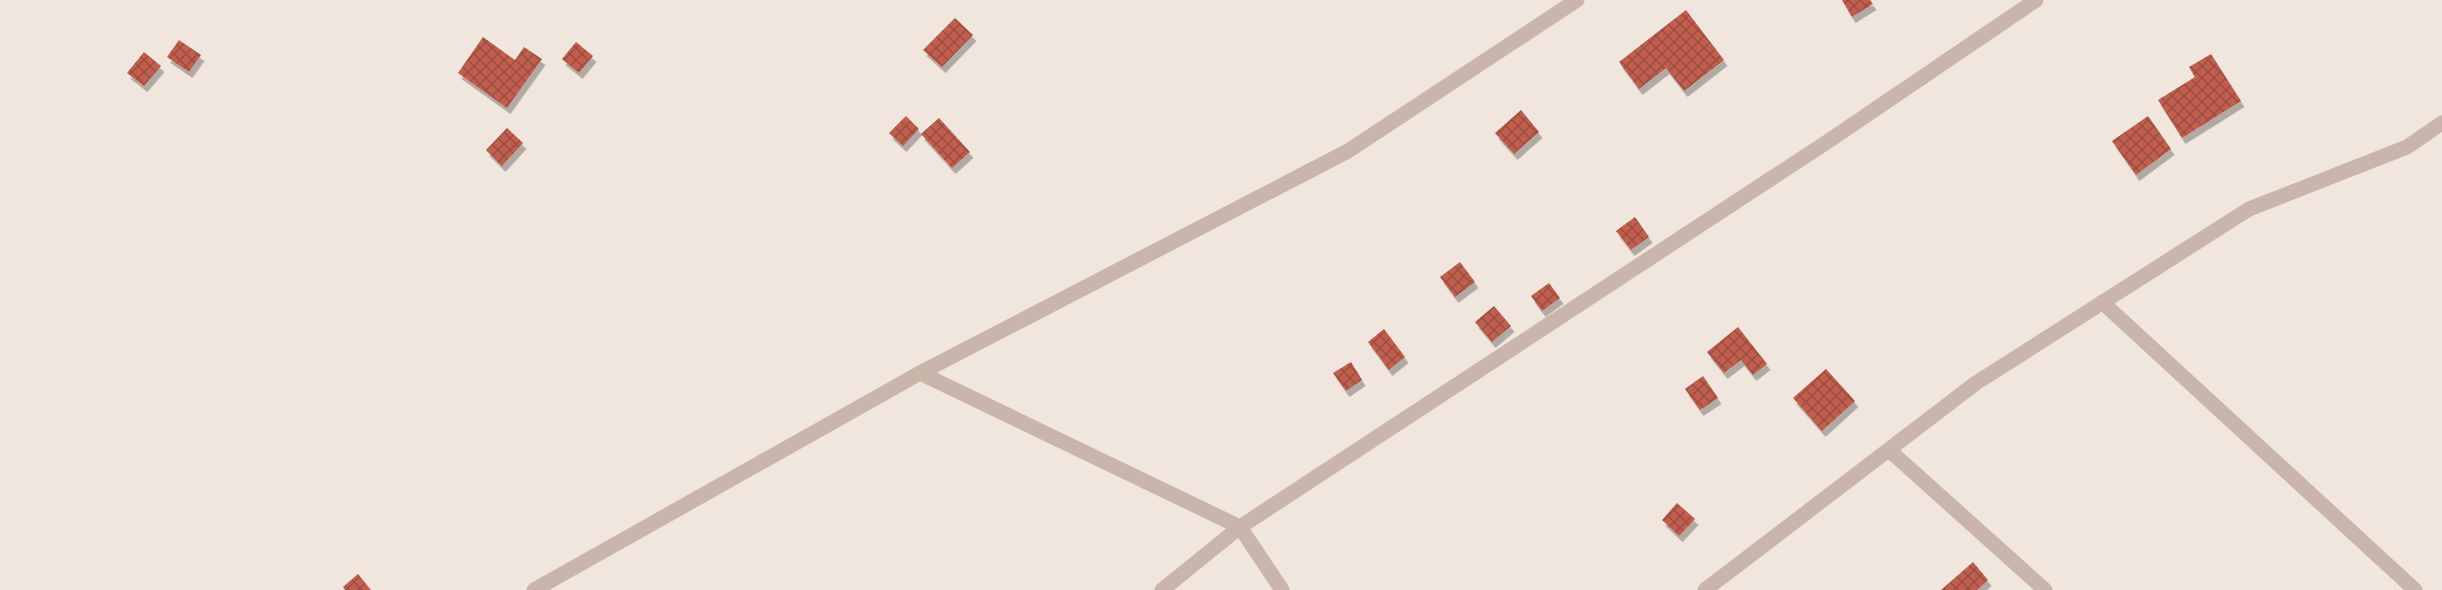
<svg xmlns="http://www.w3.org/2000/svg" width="2442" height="590" font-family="Quicksand,sans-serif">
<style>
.building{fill:url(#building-cross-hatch);filter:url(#shadow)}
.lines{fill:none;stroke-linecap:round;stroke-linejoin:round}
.minor{stroke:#c9b5aa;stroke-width:15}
</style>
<defs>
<pattern id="building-cross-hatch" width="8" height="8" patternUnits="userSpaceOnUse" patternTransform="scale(1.5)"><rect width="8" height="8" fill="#c05e4e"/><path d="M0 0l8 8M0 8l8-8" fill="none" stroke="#9d4e41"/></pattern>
<filter id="shadow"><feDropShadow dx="3.5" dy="6" stdDeviation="0" flood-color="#0004"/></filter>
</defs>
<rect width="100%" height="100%" fill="#f1e6de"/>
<g class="building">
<polygon points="1842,0 1870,0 1873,4 1852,17"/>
<polygon points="1686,10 1724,60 1684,91 1666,68 1639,89 1619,62"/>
<polygon points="955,18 973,35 942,67 923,50"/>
<polygon points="483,37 515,60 524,47 542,59 507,108 458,73"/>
<polygon points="179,40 201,55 189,72 167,57"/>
<polygon points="576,42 593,56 579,73 562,59"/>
<polygon points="144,52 161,66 144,86 127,73"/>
<polygon points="2211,54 2241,101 2182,138 2158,100 2195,77 2189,67"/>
<polygon points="1521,110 1539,132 1514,154 1495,133"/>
<polygon points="906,116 919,129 903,146 889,133"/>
<polygon points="2148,116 2171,149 2136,175 2112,141"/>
<polygon points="939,118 970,152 952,168 921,134"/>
<polygon points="507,128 523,143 502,166 486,150"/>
<polygon points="1635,217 1649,237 1631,250 1616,231"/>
<polygon points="1460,262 1475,282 1455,297 1440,277"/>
<polygon points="1549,283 1560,298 1542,311 1531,296"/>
<polygon points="1494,306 1511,326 1492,342 1475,322"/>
<polygon points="1738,327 1767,364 1753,375 1741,360 1724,373 1707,352"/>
<polygon points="1384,329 1405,357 1389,370 1368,342"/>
<polygon points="1351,362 1362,380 1346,391 1333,373"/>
<polygon points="1826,369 1855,401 1822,431 1793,398"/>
<polygon points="1703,376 1718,398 1700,410 1685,389"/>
<polygon points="1677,503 1695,519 1679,536 1662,520"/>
<polygon points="1973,562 1988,580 1977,590 1941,590"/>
<polygon points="358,574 371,590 345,590 343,587"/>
</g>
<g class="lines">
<g class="minor">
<polyline points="2102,302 2415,590"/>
<polyline points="920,373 1240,527 1282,590"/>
<polyline points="1889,450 2045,590"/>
<polyline points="534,590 920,373 1348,151 1577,0"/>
<polyline points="1162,590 1240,527 1827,142 2036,0"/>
<polyline points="1705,590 1976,383 2249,209 2407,147 2442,123"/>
</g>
</g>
</svg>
